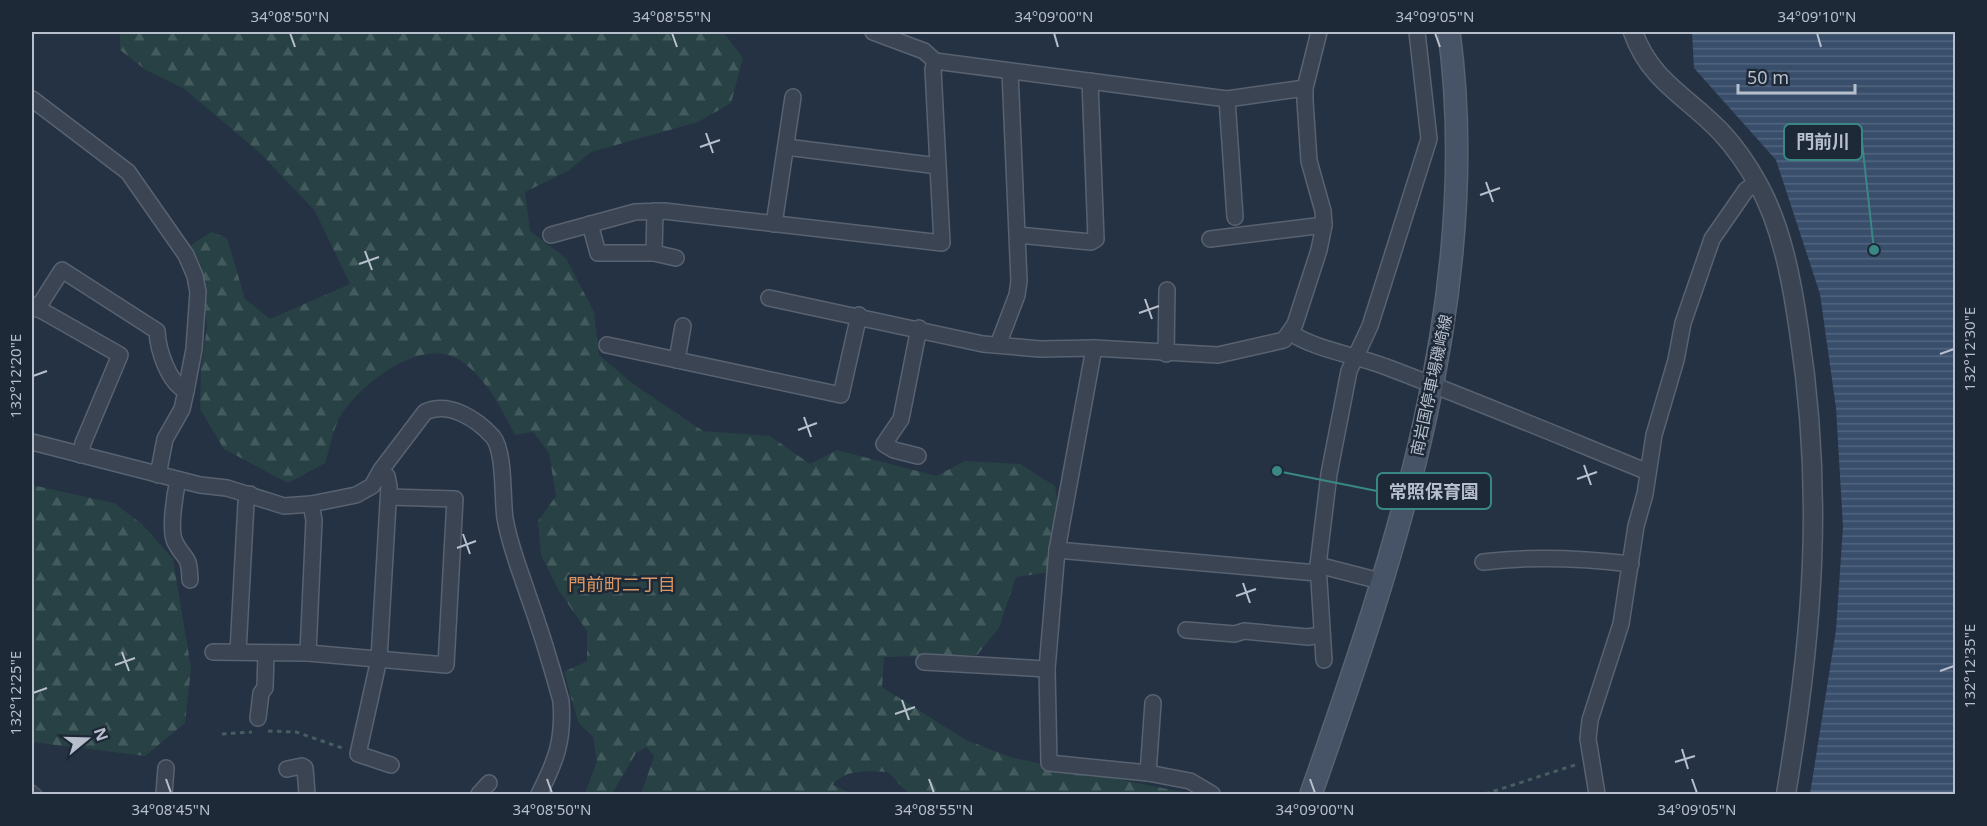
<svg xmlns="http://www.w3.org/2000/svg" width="1987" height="826" font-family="'Noto Sans','Noto Sans JP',sans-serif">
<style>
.forest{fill:url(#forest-firs)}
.water{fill:url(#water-rules)}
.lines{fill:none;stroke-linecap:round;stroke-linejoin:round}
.service-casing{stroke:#586270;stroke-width:10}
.minor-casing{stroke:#586270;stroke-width:18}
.tertiary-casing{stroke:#586270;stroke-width:21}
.secondary-casing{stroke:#586270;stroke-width:24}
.path{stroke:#465e61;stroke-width:3;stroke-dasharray:4.5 4.5;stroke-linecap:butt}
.service{stroke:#3a4453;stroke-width:8}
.minor{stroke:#3a4453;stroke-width:15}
.tertiary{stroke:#3a4453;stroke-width:18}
.secondary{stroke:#475366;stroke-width:21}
.ticks{fill:none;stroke:#b7bfcd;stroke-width:2}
.labels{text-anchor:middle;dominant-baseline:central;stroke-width:5;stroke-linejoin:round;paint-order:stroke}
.street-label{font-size:16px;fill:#b7bfcd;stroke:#1e2938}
.neighbourhood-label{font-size:18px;fill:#db9663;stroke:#1e2938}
.leader{fill:none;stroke:#398886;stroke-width:2}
.callout-dot{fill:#398886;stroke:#1e2938;stroke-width:2}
.callout{fill:#1e2938;stroke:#398886;stroke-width:2}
.callout-label{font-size:18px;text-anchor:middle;font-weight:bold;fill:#b7bfcd}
.neatline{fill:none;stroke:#b7bfcd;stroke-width:2}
.ticks-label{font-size:15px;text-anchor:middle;fill:#b7bfcd}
</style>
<defs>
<pattern id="forest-firs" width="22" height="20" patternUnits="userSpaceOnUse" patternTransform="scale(1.5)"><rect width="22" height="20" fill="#274144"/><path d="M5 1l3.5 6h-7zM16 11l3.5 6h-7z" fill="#445b5e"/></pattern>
<pattern id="water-rules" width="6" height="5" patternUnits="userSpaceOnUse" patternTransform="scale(1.5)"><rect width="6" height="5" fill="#384e6b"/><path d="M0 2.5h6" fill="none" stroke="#53667f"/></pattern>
</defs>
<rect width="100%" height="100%" fill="#253243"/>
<g class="forest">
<path d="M 120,32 L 723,32 L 743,58 L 731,103 L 698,122 L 591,152 L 568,171 L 525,192 L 530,231 L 566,258 L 594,312 L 599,355 L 632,383 L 703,431 L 770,436 L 810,464 L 837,450 L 936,476 L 965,461 L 1020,464 L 1055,486 L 1059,515 L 1052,572 L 1016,577 L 999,628 L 977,655 L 884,657 L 882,687 L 966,740 L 1013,758 L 1192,794 L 909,794 L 888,772 C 869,772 845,768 833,785 L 852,794 L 641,794 L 654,757 L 647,747 L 636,753 L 612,794 L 585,794 L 597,761 L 593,737 L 578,722 L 564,672 L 587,661 L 587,631 L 559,591 L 541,555 L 538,521 L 556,496 L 549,453 L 533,432 L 515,435 C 501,408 487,379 461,361 C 422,335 362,383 341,415 C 333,428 330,448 325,463 L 288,483 L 224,449 L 200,409 L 201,366 L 207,328 L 202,268 L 191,245 L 211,232 L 227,238 L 245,299 L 270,319 L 350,284 L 315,211 L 260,153 L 183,88 L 146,70 L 120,50 Z"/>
<polygon points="32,485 114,503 142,524 173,559 191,668 185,723 145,756 32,742"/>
</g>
<polygon class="water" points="1692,32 1955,32 1955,794 1810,794 1836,630 1843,527 1836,408 1820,294 1776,160 1694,68"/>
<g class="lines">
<g class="service-casing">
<polyline id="service" points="32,789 38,794"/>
</g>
<g class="minor-casing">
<g id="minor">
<polyline points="873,32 924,51 935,61"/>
<polyline points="32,99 128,172 186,255 195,276 198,292 194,349 186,391 182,409 165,439 158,475"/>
<polyline points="1227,99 1235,217"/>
<polyline points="786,147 938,166"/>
<polyline points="655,211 654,253 676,258"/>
<polyline points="590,224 598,253 654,253"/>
<polyline points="774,224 793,97"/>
<polyline points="551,235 635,212 664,211 942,243 933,69 935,61 1227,99 1305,88"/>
<polyline points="1018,235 1091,242 1096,239 1090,81"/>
<polyline points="1210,239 1324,225"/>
<polyline points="769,298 983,344 1040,349 1094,348 1218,355 1284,340 1295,324 1319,250 1324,225 1323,211 1309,161 1305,101 1305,88 1319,32"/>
<polyline points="32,305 120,355 83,443 81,455"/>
<path d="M 37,309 L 62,270 L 157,331 C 158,350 168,382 186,391"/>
<path d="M 1291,333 C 1316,350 1360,356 1389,368 C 1476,401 1562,437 1648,472"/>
<polyline points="607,345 677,360 683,326"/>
<polyline points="998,345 1017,295 1019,281 1010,72"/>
<polyline points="1094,348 1057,550 1047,669 1049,763 1148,773 1190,781 1212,794"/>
<polyline points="1166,354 1167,290"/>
<polyline points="677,360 841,395 859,315"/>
<path d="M 32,442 L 200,485 L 227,488 L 284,506 L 311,504 L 356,495 L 372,486 L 381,470 L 425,412 C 449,401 477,419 493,437 C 505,452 502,498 505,518 C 509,543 519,568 527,592 C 540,628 551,664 561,701 C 564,740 556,761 539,794"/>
<polyline points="918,456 894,450 884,444 901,419 919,328"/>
<polyline points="381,470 387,476 389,486 379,659 358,754 391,765"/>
<path d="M 178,480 C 175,493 169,530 175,542 C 185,562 189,552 190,580"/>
<polyline points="1057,550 1317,573"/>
<path d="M 1483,562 C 1532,556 1581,558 1631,564"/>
<polyline points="1318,565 1324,660"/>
<polyline points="1380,581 1318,565 1329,474 1349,371 1370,326 1429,139 1417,32"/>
<polyline points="1186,630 1235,634 1244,631 1308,637 1321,635"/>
<polyline points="213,652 308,653 446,665 455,499 389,497"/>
<polyline points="238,652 246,503 250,494"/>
<polyline points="308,653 314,520 311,504"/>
<polyline points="924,662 1047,669"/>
<polyline points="258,718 261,693 265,688 266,653"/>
<polyline points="287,769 302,766 305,768 307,794"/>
<polyline points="1148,773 1153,703"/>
<polyline points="164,794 166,768"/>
<polyline points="479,794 489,783"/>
<polyline points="1597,794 1588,739 1590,720 1621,624 1636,526 1645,494 1654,435 1676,360 1683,323 1712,239 1746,190 1757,182"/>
</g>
</g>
<g class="tertiary-casing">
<path id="tertiary" d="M 1633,32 C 1650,81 1688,97 1721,132 C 1735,147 1748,166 1758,184 C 1782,227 1792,282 1799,331 C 1824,493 1813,634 1786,794"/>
</g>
<g class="secondary-casing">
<path id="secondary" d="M 1311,794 C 1396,552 1484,292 1449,32"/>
</g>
<g class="path">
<polyline points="268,731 296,732 345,749"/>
<polyline points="222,734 252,732"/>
<polyline points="1485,794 1578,764"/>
</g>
<use href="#service" class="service"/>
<use href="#minor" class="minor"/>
<use href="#tertiary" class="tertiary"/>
<use href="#secondary" class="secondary"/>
</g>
<path class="ticks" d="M 290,33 L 295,47M 672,33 L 677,47M 1054,33 L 1058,47M 1435,33 L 1440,47M 1817,33 L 1821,47M 706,133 L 713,153M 700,147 L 720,140M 1486,182 L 1493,202M 1480,195 L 1500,188M 365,251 L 372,270M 359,264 L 379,257M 1145,299 L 1152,319M 1139,313 L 1159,306M 1940,354 L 1954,349M 33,376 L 47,371M 804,417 L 811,437M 798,430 L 817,423M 1584,465 L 1591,485M 1577,479 L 1597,472M 463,534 L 470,554M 457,548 L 476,541M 1243,583 L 1250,603M 1236,596 L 1256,589M 122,652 L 129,671M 115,665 L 135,658M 1940,671 L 1954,666M 33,693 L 47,688M 902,700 L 909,720M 895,714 L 915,707M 1682,749 L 1688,769M 1675,762 L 1695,756M 166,779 L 171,793M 547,779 L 552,793M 929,779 L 934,793M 1310,779 L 1315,793M 1692,779 L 1697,793"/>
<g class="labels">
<g class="street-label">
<text transform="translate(1431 385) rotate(-78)">南岩国停車場磯崎線</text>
</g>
<g class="neighbourhood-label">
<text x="622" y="584">門前町二丁目</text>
</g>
</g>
<path class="leader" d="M1874 250L1862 142M1277 471L1377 491"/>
<g class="callout-dot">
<circle cx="1874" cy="250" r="6"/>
<circle cx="1277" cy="471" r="6"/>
</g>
<g class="callout">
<rect x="1784" y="124" width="78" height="36" rx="6"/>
<rect x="1377" y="473" width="114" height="36" rx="6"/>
</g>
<g class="callout-label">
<text x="1823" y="148">門前川</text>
<text x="1434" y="498">常照保育園</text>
</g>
<rect width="1987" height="826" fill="none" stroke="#1e2938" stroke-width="66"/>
<g transform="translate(87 739) rotate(71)" stroke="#1e2938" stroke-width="4.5" paint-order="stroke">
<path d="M0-4.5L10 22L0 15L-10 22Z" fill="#b7bfcd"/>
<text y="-9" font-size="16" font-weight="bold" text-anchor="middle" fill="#b7bfcd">N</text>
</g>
<path d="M1738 84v9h117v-9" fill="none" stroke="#b7bfcd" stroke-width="3"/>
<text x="1747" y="84" font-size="18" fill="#b7bfcd" stroke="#1e2938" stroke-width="4.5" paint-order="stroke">50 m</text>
<rect x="33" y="33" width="1921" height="760" class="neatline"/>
<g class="ticks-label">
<text x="290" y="22">34°08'50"N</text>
<text x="672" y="22">34°08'55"N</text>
<text x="1054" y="22">34°09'00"N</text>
<text x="1435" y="22">34°09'05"N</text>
<text x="1817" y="22">34°09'10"N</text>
<text transform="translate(1970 349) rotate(-90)" y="5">132°12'30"E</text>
<text transform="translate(16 376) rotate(-90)" y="5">132°12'20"E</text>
<text transform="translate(1970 666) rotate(-90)" y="5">132°12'35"E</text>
<text transform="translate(16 693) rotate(-90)" y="5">132°12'25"E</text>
<text x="171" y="815">34°08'45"N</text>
<text x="552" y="815">34°08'50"N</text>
<text x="934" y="815">34°08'55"N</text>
<text x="1315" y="815">34°09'00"N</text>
<text x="1697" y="815">34°09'05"N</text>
</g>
</svg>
